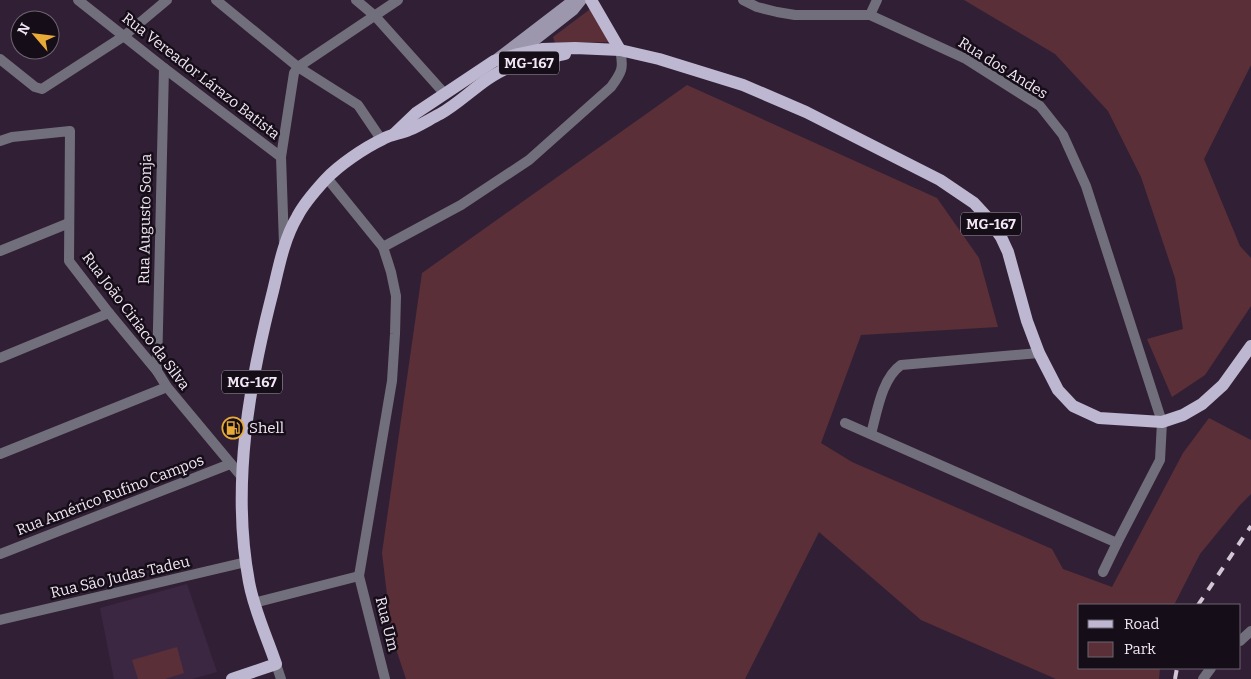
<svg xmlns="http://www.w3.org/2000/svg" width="1251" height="679" font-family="Bitter,serif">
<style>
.built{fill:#3c2742}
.green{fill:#5a2f37}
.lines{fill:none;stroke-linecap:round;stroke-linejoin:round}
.minor{stroke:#726f7c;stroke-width:10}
.tertiary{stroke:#726f7c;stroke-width:10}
.secondary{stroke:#9c97ac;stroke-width:10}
.primary{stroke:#bdb7d1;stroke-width:12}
.rail{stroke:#d3c7d6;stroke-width:4;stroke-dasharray:9 9;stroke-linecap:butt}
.labels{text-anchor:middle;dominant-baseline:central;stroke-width:5;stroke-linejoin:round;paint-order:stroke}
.shield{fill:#150d17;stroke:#b0a6b2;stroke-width:1}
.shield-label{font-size:14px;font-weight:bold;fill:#f2e7f5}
.street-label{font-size:15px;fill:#f2e7f5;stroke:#150d17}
.poi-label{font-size:15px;fill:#f2e7f5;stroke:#150d17;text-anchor:start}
</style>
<rect width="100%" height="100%" fill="#312035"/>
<polygon class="built" points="187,584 217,672 192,679 114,679 100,608"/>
<g class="green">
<polygon points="964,0 1251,0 1251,65 1204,159 1240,246 1251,258 1251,306 1205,375 1172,397 1147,339 1183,329 1175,278 1141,177 1108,111 1055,54"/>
<polygon points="593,7 613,42 555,43 553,37"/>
<polygon points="687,85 937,198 979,258 998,327 861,335 821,443 852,462 1052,549 1063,569 1112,587 1183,453 1209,418 1251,440 1251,494 1240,505 1200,554 1174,605 1080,605 1080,668 1160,668 1159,679 1056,679 921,620 819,532 745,679 406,679 392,637 382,553 422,273"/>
<polygon points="177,647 184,673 165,679 138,679 132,660"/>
</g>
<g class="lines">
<g class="minor">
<polyline points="78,0 164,68 281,157"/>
<polyline points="743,0 757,7 777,12 795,15 870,15 966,59 1040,106 1063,135 1086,186 1162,422 1160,460 1117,543 1103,572"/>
<polyline points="870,15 877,0"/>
<polyline points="0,59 35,87 42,89 124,36 167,0"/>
<polyline points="0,141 12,137 70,131 69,261 109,313 157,371 167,387 242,477"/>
<path d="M 327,178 L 383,247 L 461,205 L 529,160 L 611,87 C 622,72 624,68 620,50"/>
<polyline points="284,244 281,157 294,73 298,67 398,0"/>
<polyline points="383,247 391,272 396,296 395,334 392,381 359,576 385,679"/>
<polyline points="0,251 69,223"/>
<polyline points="0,358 109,313"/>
<polyline points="157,371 164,68"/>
<polyline points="845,423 1117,543"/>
<path d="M 871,434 C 877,412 882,378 901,365 L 1039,353"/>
<polyline points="0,454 167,387"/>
<polyline points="0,554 230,464"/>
<polyline points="254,603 359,576"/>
<polyline points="0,620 246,562"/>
<polyline points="1240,641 1251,631"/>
<polyline points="1203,679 1211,668"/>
</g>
<g class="tertiary">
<polyline points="216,0 298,67 358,105 381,139"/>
<polyline points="356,0 375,16 444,93"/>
<polyline points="276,664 281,679"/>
</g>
<g class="secondary">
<polyline points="519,53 574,10 582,0"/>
<polyline points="496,59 573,0"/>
</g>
<g class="primary">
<polyline points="591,0 620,50"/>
<polyline points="394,134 416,113 494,61 518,54 542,49 575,48 620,50 659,59 743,85 806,112 940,180 974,203 986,216 1001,237 1008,252 1027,321 1039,353 1058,390 1073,406 1099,418 1162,422 1183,415 1202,404 1223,385 1251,346"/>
<path d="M 232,679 L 276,664 C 267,637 254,610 249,582 C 231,486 249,384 273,291 C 279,266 284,239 297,217 C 304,203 315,191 325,180 C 339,165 364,148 383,139 C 391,134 400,134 409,130 C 419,126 430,119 440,114 C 462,102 484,77 508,68 C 526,62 547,58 565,54"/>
</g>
<g class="rail">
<polyline points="1198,605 1251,526"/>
<polyline points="1175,679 1177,668"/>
</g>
</g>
<defs>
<g id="fuel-ring" transform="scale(1.125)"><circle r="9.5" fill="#150d17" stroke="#e8ab37" stroke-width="1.5"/><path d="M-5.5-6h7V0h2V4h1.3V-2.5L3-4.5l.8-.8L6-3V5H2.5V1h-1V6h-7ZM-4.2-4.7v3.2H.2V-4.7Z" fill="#e8ab37"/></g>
</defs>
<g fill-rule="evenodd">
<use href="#fuel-ring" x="233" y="428"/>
</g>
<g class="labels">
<g class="shield">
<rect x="499" y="51.5" width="60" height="23" rx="4"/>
<rect x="961" y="212.5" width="60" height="23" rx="4"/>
<rect x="222" y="370.5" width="60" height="23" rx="4"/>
</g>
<g class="shield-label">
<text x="529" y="63">MG-167</text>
<text x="991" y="224">MG-167</text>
<text x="252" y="382">MG-167</text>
</g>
<g class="street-label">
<text transform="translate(1003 68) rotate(32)">Rua dos Andes</text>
<text transform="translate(201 76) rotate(38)">Rua Vereador Lárazo Batista</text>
<text transform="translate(145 219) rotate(-89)">Rua Augusto Sonja</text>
<text transform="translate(136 321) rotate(53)">Rua João Ciriaco da Silva</text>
<text transform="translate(110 495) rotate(-21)">Rua Américo Rufino Campos</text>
<text transform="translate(120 577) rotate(-13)">Rua São Judas Tadeu</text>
<text transform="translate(387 624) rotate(76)">Rua Um</text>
</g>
<g class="poi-label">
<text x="249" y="428">Shell</text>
</g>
</g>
<rect x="1078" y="604" width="162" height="65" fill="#150d17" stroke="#6d6470"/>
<rect x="1088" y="620" width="25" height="8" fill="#bdb7d1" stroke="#6d6470"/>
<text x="1124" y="629" font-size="15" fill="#f2e7f5">Road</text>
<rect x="1088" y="642" width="25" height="15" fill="#5a2f37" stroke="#6d6470"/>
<text x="1124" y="654" font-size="15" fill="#f2e7f5">Park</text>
<g transform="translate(35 35) rotate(298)"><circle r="24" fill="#150d17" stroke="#6d6470"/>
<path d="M0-4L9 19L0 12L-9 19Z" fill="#e8ab37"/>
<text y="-8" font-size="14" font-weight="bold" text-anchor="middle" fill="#f2e7f5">N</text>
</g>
</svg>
